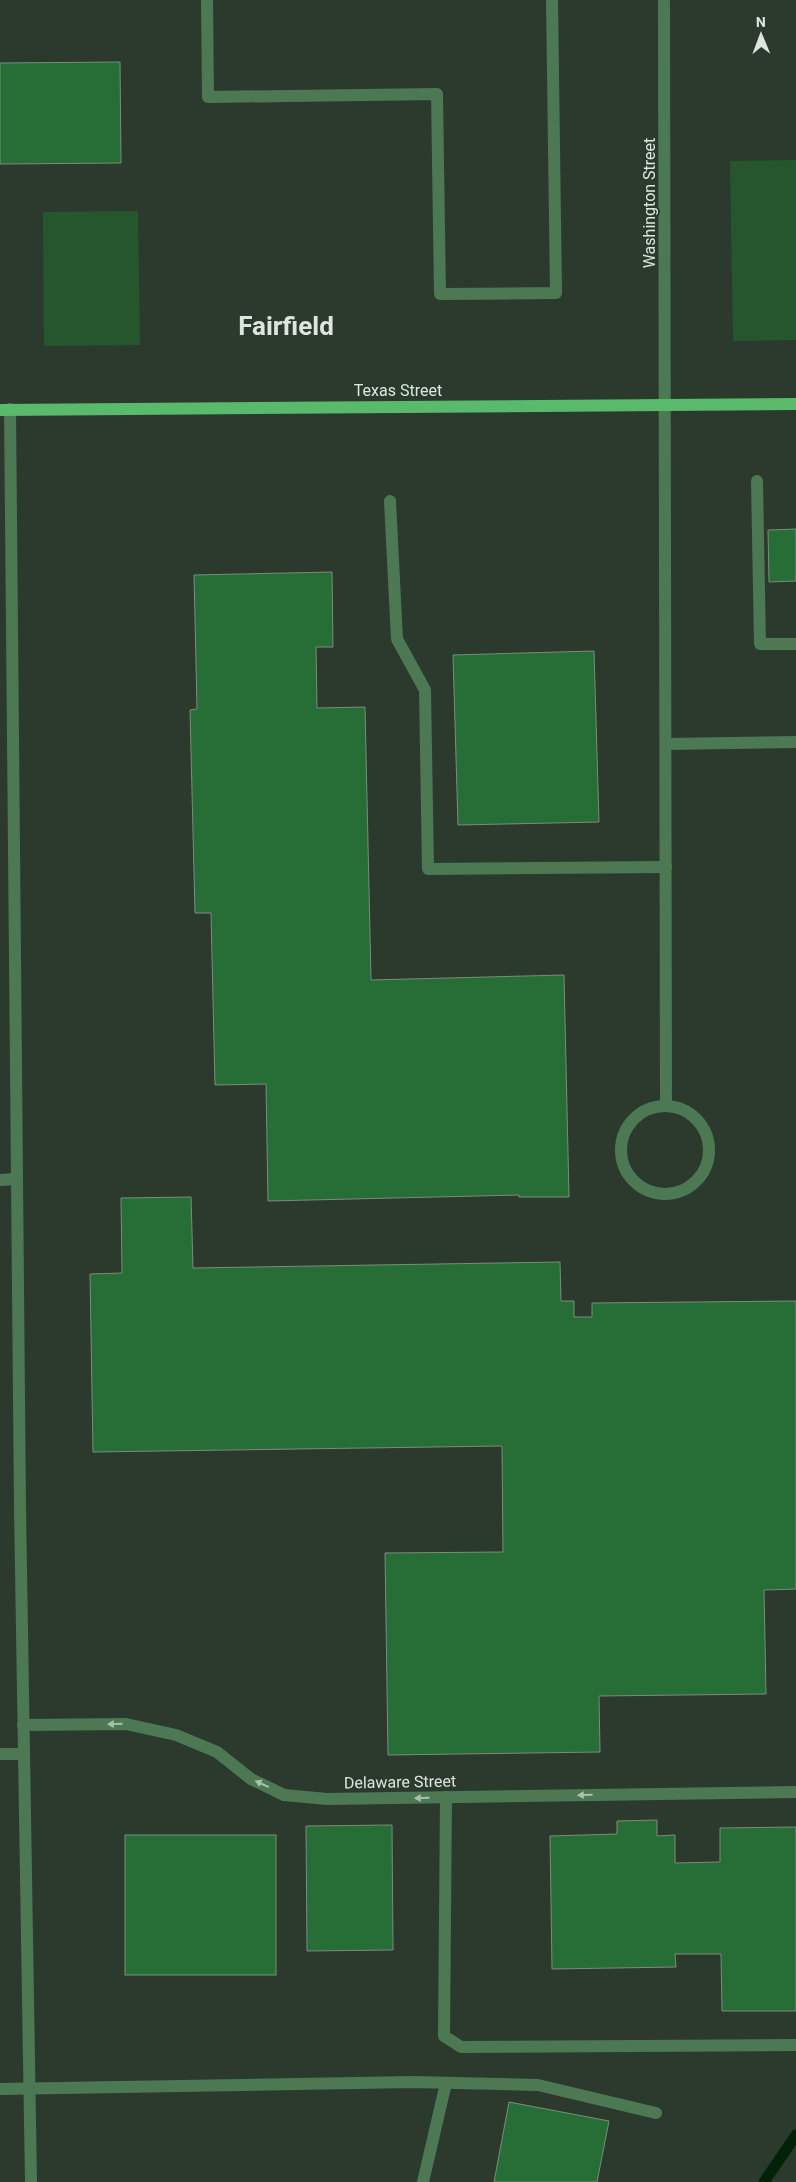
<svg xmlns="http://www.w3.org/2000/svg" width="796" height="2182" font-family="Roboto,sans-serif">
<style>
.green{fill:#26562e}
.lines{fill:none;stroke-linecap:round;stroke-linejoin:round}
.stream{stroke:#002206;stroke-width:11}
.building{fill:#266e36;stroke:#7c8c7d}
.minor{stroke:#4c7953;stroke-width:12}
.major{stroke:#59ba6b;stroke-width:12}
.oneway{fill:#aac0ad}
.labels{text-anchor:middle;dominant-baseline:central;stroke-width:4;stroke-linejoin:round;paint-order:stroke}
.street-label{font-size:16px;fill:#dde6de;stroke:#2c3a2e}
.town-label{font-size:26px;font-weight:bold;fill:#dde6de;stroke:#2c3a2e}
</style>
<rect width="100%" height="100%" fill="#2c3a2e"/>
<g class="green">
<polygon points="796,160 796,340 733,341 730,161"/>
<polygon points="138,211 140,345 44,346 43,212"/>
</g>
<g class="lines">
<polyline class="stream" points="764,2182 796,2135"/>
</g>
<g class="building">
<polygon points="120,62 121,163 0,164 0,63"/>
<polygon points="796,529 796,581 769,582 768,530"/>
<polygon points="332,572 333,647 316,647 317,708 365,707 371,980 564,975 569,1197 519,1197 519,1195 268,1201 266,1084 215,1085 211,913 195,913 190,710 197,709 194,575"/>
<polygon points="594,651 599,822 458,825 453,655"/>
<polygon points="191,1197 193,1268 560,1262 561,1301 574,1301 574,1317 592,1317 592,1303 796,1301 796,1589 764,1590 766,1694 599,1696 600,1752 388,1755 385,1553 503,1552 502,1446 93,1452 90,1274 122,1273 121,1198"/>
<polygon points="657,1820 657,1836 675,1835 675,1863 720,1862 720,1828 796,1827 796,2011 722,2011 721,1954 675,1954 676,1967 552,1969 550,1836 617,1834 617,1821"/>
<polygon points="392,1825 393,1950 307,1951 306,1826"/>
<rect x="125" y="1835" width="151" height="140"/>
<polygon points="509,2102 609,2121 597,2182 494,2182"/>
</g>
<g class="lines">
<g class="minor">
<polyline points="207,0 208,97 437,94 440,294 556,293 552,0"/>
<polyline points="664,0 666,1106"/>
<polyline points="10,409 20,1508 31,2182"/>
<polyline points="757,481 760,644 796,644"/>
<polyline points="390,501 397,639 425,690 428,869 666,867"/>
<polyline points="666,744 796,742"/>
<circle cx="665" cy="1150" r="44"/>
<polyline points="0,1180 17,1179"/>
<polyline points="23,1725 126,1724 176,1735 217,1752 251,1779 284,1795 327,1799 796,1792"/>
<polyline points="0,1754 24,1754"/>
<polyline points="446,1797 444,2036 461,2047 796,2045"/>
<polyline points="0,2089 413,2082 538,2085 656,2113"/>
<polyline points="423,2182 446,2083"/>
</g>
<polyline class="major" points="0,410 796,404"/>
</g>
<defs><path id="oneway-solid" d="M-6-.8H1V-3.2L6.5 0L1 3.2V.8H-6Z" transform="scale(1.25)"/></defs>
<g class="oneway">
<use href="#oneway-solid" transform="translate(115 1724) rotate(179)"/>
<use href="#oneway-solid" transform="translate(262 1784) rotate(-155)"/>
<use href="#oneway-solid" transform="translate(585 1795) rotate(179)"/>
<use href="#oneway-solid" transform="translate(422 1798) rotate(179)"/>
</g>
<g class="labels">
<g class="street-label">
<text transform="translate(649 203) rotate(-90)">Washington Street</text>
<text x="398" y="390">Texas Street</text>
<text transform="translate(400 1782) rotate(-1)">Delaware Street</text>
</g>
<g class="town-label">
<text x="286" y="326">Fairfield</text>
</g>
</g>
<g transform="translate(761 35) rotate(359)" stroke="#2c3a2e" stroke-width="4" paint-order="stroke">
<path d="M0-4L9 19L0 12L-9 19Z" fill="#dde6de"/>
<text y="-8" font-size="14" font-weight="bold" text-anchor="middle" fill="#dde6de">N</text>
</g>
</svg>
